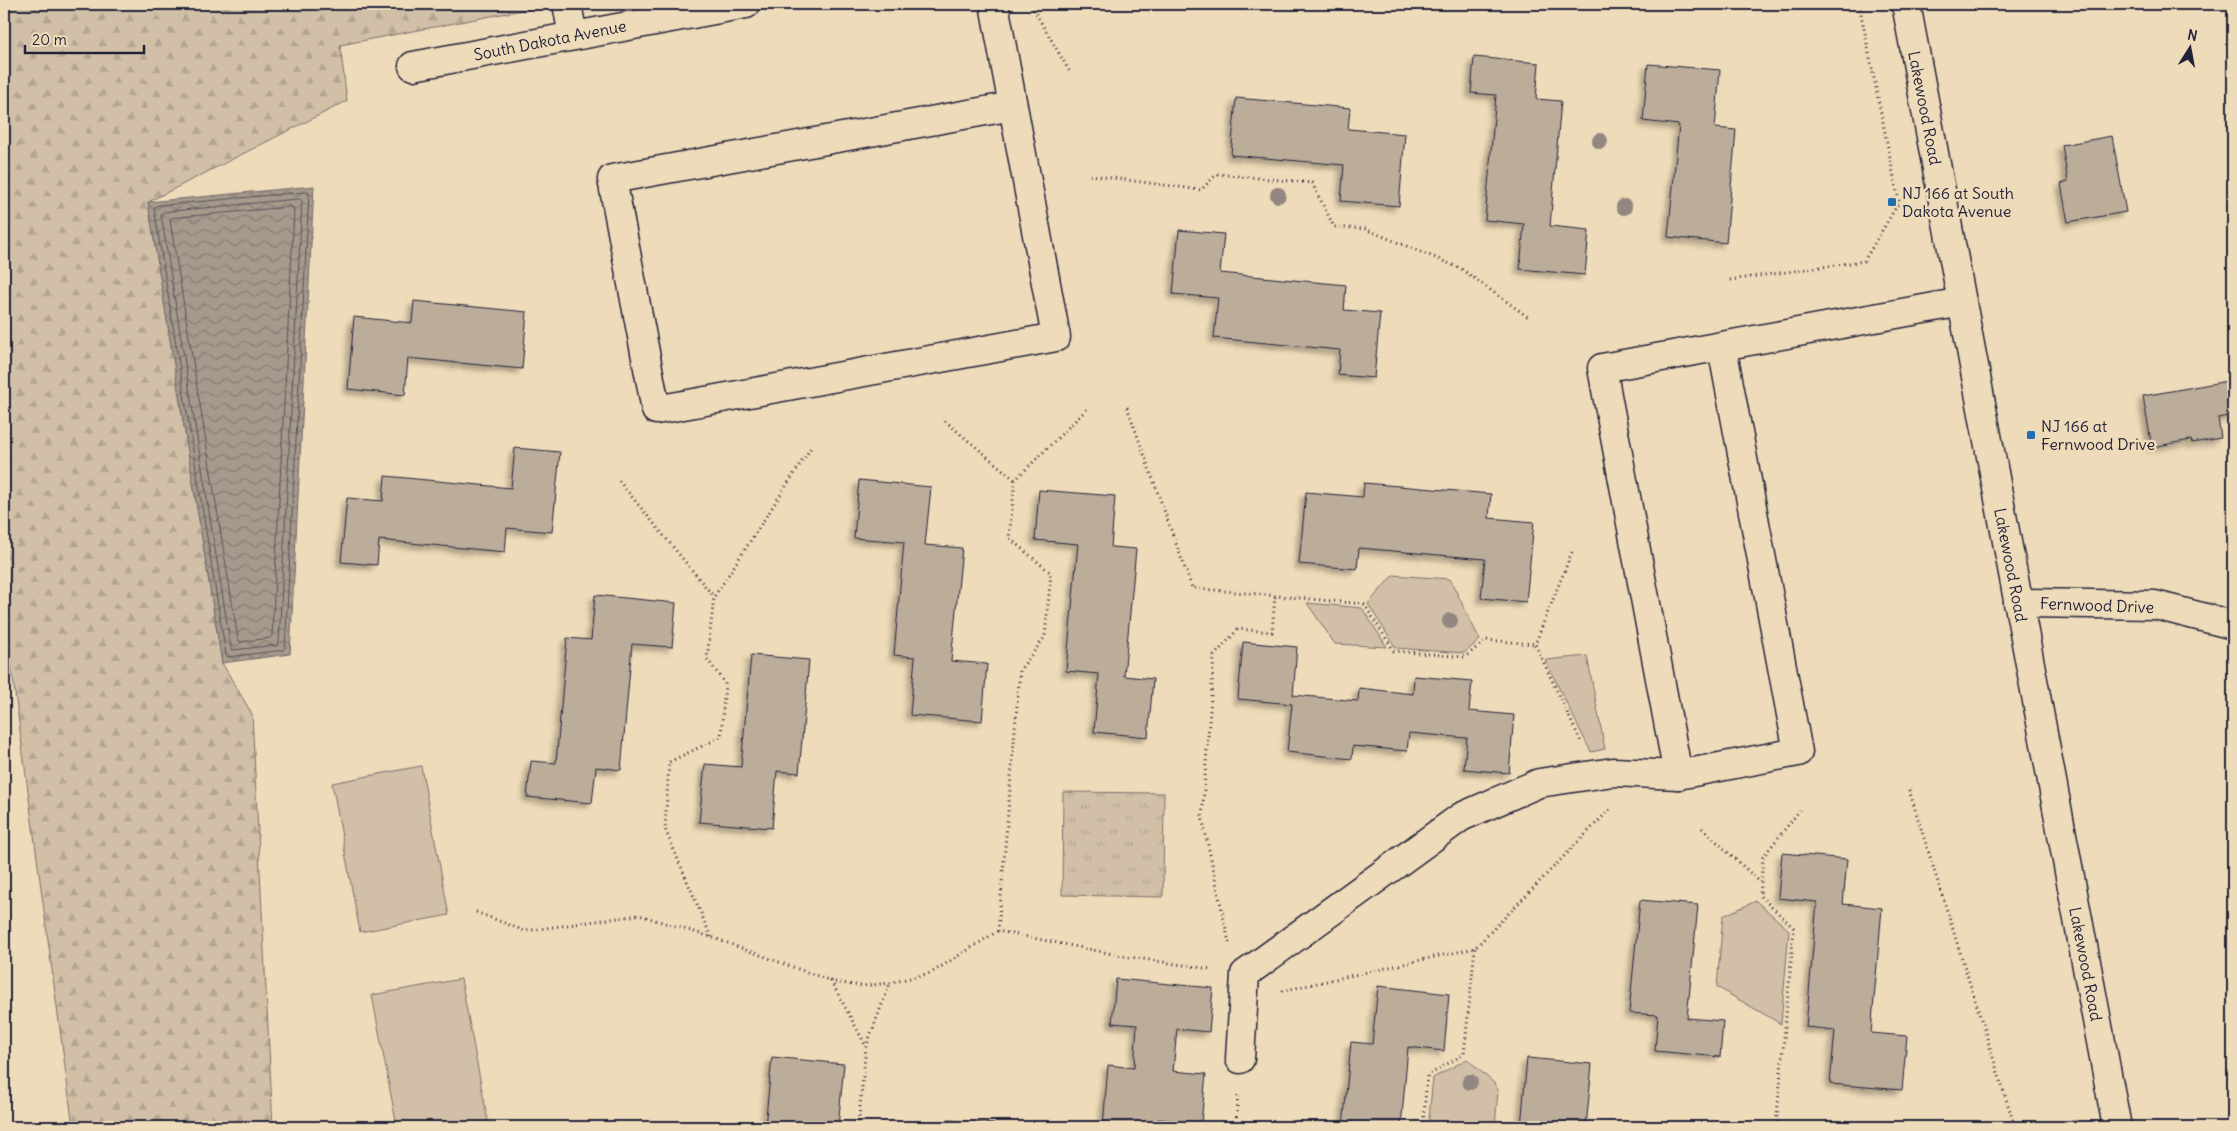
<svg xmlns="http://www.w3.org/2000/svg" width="2237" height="1131" font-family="Delius,sans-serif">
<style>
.green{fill:#d1c0a7;stroke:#7a7171}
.forest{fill:url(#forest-firs);stroke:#7a7171}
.park{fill:url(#park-tufts);stroke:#7a7171}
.water{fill:url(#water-waves);stroke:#716a6c}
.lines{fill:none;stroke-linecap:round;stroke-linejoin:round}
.shore{stroke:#57525b;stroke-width:1}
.building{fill:#bbad9a;stroke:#22223b;filter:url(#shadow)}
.street-casing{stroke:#22223b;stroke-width:31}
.primary-casing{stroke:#22223b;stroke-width:31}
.path{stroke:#22223b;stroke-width:3;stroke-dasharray:1 4;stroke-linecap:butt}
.street{stroke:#eedbb9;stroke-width:28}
.primary{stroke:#eedbb9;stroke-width:28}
.tree{fill:#918780}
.poi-dot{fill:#1f6fb2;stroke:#eedbb9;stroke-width:2}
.labels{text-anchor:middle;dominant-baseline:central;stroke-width:5;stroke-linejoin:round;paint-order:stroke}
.street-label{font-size:16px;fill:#22223b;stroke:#eedbb9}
.poi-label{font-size:16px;fill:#22223b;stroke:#eedbb9;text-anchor:start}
</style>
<defs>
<pattern id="forest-firs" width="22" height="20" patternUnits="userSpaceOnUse" patternTransform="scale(1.25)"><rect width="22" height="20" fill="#d1c0a7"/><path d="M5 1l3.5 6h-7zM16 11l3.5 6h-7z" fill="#b3a591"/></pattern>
<pattern id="park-tufts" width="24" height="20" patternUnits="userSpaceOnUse" patternTransform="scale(1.25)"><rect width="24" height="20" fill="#d1c0a7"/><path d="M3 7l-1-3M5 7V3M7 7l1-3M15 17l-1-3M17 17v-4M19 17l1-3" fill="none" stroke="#b3a591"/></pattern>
<pattern id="water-waves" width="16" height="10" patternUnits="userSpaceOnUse" patternTransform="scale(1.25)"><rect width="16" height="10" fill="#a69a8c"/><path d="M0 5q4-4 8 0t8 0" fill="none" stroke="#877d74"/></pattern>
<filter id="shadow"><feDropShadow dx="-4.5" dy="4.5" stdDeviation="2.5" flood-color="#0004"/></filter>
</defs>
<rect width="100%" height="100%" fill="#eedbb9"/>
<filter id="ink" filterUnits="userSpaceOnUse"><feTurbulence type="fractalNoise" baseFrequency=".02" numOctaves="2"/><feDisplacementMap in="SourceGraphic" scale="10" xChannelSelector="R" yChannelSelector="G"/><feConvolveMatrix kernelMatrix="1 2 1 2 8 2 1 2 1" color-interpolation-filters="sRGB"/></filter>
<g filter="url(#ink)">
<g class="green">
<polygon points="1393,575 1450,579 1480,640 1464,653 1396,648 1368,604"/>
<polygon points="1307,603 1362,608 1387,647 1335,644"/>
<polygon points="1587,656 1605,749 1591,752 1545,660"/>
<polygon points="421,766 449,915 360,932 332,783"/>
<polygon points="1756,901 1789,930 1781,1024 1717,987 1723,916"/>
<polygon points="461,979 489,1127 397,1127 372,995"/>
<polygon points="1467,1059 1494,1083 1498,1090 1495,1127 1428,1127 1433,1078"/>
</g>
<polygon class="forest" points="4,4 532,4 533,8 340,45 347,101 148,202 222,663 252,714 273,1127 73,1127 4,611"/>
<polygon class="park" points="1063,792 1164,793 1163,897 1062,895"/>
<polygon class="water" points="314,186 290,654 222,663 148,202"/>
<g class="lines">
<g class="shore">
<polygon points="306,192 309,194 285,648 283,650 228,657 226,655 154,208 156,206"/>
<polygon points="300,199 302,201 279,642 277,645 233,650 231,648 161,214 164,212"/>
<polygon points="292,207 294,210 272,636 270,638 240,642 238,639 170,220 172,218"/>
</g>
</g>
<g class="building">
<polygon points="1474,57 1539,63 1536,99 1561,101 1550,226 1589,230 1585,275 1520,269 1524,224 1485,220 1496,95 1471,93"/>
<polygon points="1648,64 1720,70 1715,128 1736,130 1726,243 1668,237 1679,125 1643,121"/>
<polygon points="1236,98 1350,108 1348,129 1405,134 1399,206 1341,201 1344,165 1231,155"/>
<polygon points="2112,136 2126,212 2068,222 2061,184 2068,182 2062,145"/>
<polygon points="1179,230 1224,234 1220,273 1346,285 1344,310 1380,313 1374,378 1338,375 1340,350 1214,338 1218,298 1173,294"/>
<polygon points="414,301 527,312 522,369 408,358 405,395 348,389 354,317 412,323"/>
<polygon points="2233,380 2233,415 2218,418 2221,438 2192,443 2191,440 2152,447 2143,396"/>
<polygon points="515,448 560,452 552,532 507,528 505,552 379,540 377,565 341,562 347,498 383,501 385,476 511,488"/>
<polygon points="859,480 931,487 925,545 962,548 951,661 987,664 982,721 910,715 915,657 894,655 904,542 854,538"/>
<polygon points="1364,483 1491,494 1489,518 1534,522 1526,602 1481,598 1485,559 1359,548 1357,569 1299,564 1306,492 1363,497"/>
<polygon points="1039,490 1115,496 1111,547 1136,549 1124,676 1153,679 1148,737 1094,732 1099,674 1066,671 1078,544 1035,540"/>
<polygon points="595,595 676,603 672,647 632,644 621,770 596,767 592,803 527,797 531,761 556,763 567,638 591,640"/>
<polygon points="1243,642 1297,647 1293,695 1358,701 1359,688 1413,694 1414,676 1472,681 1469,711 1514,715 1509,773 1464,769 1467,738 1409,733 1407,751 1353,746 1352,759 1287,752 1292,704 1238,699"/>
<polygon points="751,655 809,660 799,773 777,771 772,828 699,822 705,764 741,767"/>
<polygon points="1782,853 1847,859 1843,904 1882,908 1871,1033 1907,1036 1902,1090 1830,1084 1835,1030 1806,1027 1817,902 1778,898"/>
<polygon points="1640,900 1698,905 1687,1018 1723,1021 1720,1057 1655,1051 1658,1015 1629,1013"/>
<polygon points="1116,979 1213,988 1209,1032 1177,1029 1173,1071 1206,1074 1201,1123 1158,1119 1157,1127 1103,1127 1108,1065 1134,1068 1137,1025 1112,1023"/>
<polygon points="1378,986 1449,994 1444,1051 1408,1047 1401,1127 1343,1127 1351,1042 1372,1044"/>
<polygon points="772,1057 844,1064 838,1127 765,1127"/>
<polygon points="1527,1058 1592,1064 1586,1127 1521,1127"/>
<polygon points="948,1120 1005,1125 1005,1127 947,1127"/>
</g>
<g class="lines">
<g class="street-casing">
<g id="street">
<polyline points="567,4 573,36"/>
<polyline points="994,4 1056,337 656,410 612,179 1013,106"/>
<polyline points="413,66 746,4"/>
<polyline points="1722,347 1798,752 1678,775 1602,368 1962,302"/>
<polyline points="2018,603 2155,605 2233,625"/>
<polyline points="1240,1059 1245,974 1461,817 1539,783 1613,772 1678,775"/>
</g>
</g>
<g class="primary-casing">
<polyline id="primary" points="1906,4 2117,1127"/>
</g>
<g class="path">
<polyline points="1031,5 1071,74"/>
<polyline points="1090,175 1201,190 1217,174 1312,183 1334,227 1365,229 1460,268 1528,317"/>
<polyline points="1730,280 1864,261 1899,202 1859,4"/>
<polyline points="1127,407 1192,588 1364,604 1394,651 1465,657 1486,640 1535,644"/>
<polyline points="945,421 1015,480"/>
<polyline points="619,481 714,597"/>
<polyline points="1572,552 1535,644 1581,742"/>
<polyline points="1909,790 2015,1127"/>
<polyline points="1702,828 1760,882"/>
<polyline points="476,912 525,931 639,915 711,937 834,982 862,986 890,983 931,973 998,931 1123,956 1210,969"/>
<polyline points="998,931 1020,670 1045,637 1051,573 1009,538 1015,480 1089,407"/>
<polyline points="711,937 665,829 669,762 721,737 725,683 707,659 714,597 812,446"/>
<polyline points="1229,943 1202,817 1214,656 1238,629 1272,632 1275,596"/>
<polyline points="831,981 866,1046"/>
<polyline points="1282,991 1475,948 1611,808"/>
<polyline points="858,1127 866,1047 890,983"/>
<polyline points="1236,1127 1238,1093"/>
<polyline points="1423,1127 1427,1076 1464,1054 1475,948"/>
<polyline points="1776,1127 1794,928 1760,896 1763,857 1800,810"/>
</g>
<use href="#street" class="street"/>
<use href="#primary" class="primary"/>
</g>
<g class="tree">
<circle cx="1600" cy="141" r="8"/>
<circle cx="1278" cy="195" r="8"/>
<circle cx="1624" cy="207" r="8"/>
<circle cx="1450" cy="621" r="8"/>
<circle cx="1470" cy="1082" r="8"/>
</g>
</g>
<g class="poi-dot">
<rect x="1887" y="197" width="10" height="10" rx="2.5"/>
<rect x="2026" y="430" width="10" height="10" rx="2.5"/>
</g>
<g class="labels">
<g class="street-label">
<text transform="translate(550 40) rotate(-11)">South Dakota Avenue</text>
<text transform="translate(1925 108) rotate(79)">Lakewood Road</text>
<text transform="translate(2011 565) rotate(79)">Lakewood Road</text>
<text transform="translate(2097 605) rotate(2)">Fernwood Drive</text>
<text transform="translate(2086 964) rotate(79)">Lakewood Road</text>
</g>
<g class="poi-label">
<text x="1902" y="193">NJ 166 at South<tspan x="1902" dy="18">Dakota Avenue</tspan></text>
<text x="2041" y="426">NJ 166 at<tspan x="2041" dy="18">Fernwood Drive</tspan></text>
</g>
</g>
<rect width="2237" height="1131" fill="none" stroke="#eedbb9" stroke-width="20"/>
<rect x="10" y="10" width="2217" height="1111" fill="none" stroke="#22223b" stroke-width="2" filter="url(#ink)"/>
<g transform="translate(2190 48) rotate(11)" stroke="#eedbb9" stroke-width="4" paint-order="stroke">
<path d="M0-4L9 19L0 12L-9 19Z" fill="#22223b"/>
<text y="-8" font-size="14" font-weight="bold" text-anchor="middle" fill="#22223b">N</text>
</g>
<path d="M25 45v8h119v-8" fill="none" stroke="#22223b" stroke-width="2.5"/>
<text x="32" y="45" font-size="15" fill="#22223b" stroke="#eedbb9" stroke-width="4" paint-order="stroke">20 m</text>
</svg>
